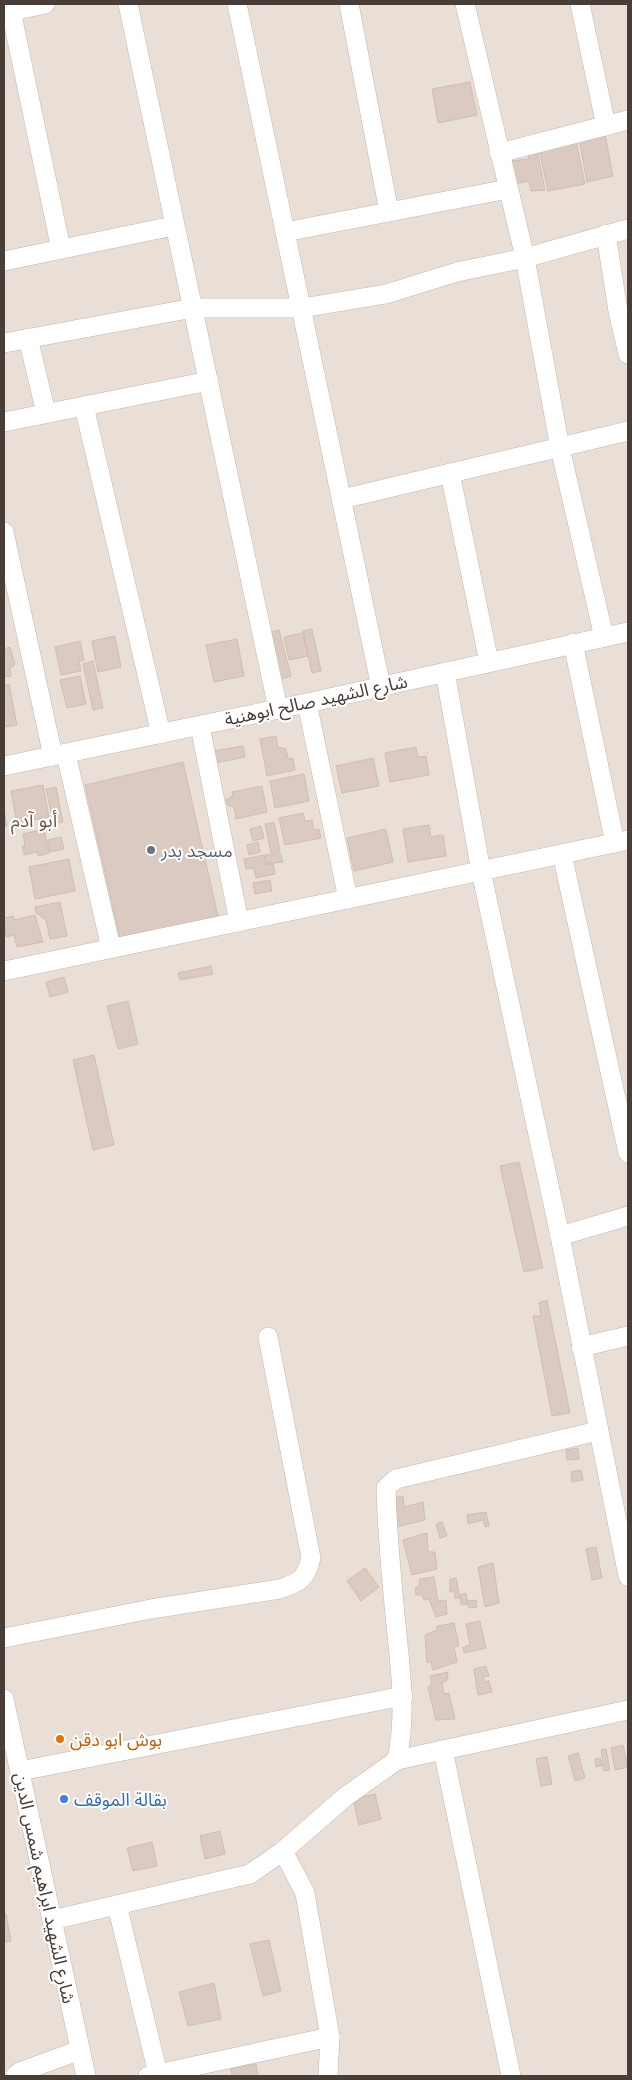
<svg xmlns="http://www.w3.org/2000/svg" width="632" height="2080" font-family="'PT Sans','Noto Sans Arabic',sans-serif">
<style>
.residential{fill:#e9dfd7}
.building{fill:#dacac1;stroke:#d2bdb1}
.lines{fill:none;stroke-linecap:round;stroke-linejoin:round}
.minor-casing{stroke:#c4b6ae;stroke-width:20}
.minor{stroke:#fff;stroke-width:19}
.worship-dot{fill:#6b7280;stroke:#fff;stroke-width:2}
.food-dot{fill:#e8710a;stroke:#fff;stroke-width:2}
.shop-dot{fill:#3f7fe0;stroke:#fff;stroke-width:2}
.labels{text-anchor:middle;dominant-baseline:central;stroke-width:4;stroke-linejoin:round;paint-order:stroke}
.street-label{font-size:18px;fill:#493d37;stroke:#fff}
.worship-label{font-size:18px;fill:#5b616d;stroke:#fff;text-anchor:start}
.food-label{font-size:18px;fill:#c56008;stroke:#fff;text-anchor:start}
.shop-label{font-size:18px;fill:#366cbe;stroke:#fff;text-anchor:start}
.neighbourhood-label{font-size:19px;fill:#6c584e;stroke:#fff}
</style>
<rect width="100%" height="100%" fill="#f5eee9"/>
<rect class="residential" x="4" y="4" width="624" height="2072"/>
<g class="building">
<polygon points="470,82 477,115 438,123 432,89"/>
<polygon points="605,135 613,176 587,182 579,139"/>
<polygon points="576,141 585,184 548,191 539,148"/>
<polygon points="537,149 545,190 531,191 529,181 516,184 511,161 529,159 528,150"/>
<polygon points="312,629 321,671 312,673 303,631"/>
<polygon points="279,630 291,676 275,681 267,633"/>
<polygon points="303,633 308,656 289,660 284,637"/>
<polygon points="115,636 121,667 98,672 92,641"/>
<polygon points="237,639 244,676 214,682 206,645"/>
<polygon points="80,641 84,660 79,661 81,671 61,675 55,647"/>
<polygon points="10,647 15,664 10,669 11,676 4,677 4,649"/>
<polygon points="93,661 103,708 93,710 83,664"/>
<polygon points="80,676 86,704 67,708 60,680"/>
<polygon points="9,684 17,725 4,727 4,685"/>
<polygon points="276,736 278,747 286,749 288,759 293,758 295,770 267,776 260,739"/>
<polygon points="243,746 245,757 215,763 213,751"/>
<polygon points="416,747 418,757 426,756 429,775 390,782 385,753"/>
<polygon points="373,758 379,786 342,793 336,766"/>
<polygon points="183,762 218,916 120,938 85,785"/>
<polygon points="304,774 309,801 275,808 270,781"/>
<polygon points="43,785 49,817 17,823 11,791"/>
<polygon points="262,786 267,812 236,819 234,806 228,806 226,800 233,795 232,792"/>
<polygon points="56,787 63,822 49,825 49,821 53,821 46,789"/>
<polygon points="4,809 7,826 4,827"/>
<polygon points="303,813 305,821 312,820 314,830 319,829 321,838 285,845 279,818"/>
<polygon points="274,822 280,851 271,853 265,824"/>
<polygon points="429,825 431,837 443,835 446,856 408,862 403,829"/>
<polygon points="261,826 264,838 253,841 250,829"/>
<polygon points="44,829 49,853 38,856 37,852 24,855 22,846 25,846 23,834"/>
<polygon points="386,829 393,862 354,871 347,838"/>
<polygon points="61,837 64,849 50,852 48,840"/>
<polygon points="258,842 260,852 249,855 247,845"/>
<polygon points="280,853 283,862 267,864 265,855"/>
<polygon points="264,855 266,865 273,864 275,874 256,878 254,868 246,869 244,859"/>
<polygon points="69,859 75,891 35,899 29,867"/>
<polygon points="270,880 272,891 255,894 253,883"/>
<polygon points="60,902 67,936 50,939 46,920 36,913 35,907"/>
<polygon points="35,915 43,942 17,947 14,935 6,937 4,918 14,916 14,920"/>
<polygon points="211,966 213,974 180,980 178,973"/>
<polygon points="64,977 68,992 50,997 46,982"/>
<polygon points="128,1001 138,1044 118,1049 107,1006"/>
<polygon points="94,1055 114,1145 93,1150 73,1060"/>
<polygon points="519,1162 543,1268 524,1272 500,1166"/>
<polygon points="547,1300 570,1413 552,1416 533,1316 541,1316 539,1303"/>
<polygon points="578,1448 579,1459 567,1460 566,1450"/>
<polygon points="581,1470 583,1480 572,1482 571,1472"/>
<polygon points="403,1496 404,1507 423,1502 425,1520 393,1528 389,1499"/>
<polygon points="486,1512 489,1526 485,1527 483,1520 468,1524 467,1515"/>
<polygon points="442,1522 447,1536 440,1538 436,1524"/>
<polygon points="427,1533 428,1552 435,1552 437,1569 412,1575 403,1540"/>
<polygon points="596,1547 602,1578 592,1580 586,1549"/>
<polygon points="493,1563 499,1603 485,1607 478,1567"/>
<polygon points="365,1568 379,1587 361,1601 347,1581"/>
<polygon points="434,1577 438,1601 446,1600 447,1614 436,1617 429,1599 424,1600 422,1595 416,1595 415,1588 419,1586 420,1579"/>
<polygon points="456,1578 460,1598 455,1598 454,1591 450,1592 450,1579"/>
<polygon points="466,1593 468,1604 461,1605 460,1595"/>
<polygon points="476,1600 477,1607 469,1608 467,1601"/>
<polygon points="480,1621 486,1648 464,1653 463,1647 470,1645 466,1624"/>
<polygon points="454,1623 459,1646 454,1647 457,1662 433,1670 431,1662 427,1663 425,1635 437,1630 437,1626"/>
<polygon points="486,1666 489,1676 483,1677 485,1682 489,1681 492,1692 478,1695 474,1669"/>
<polygon points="448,1672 447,1680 442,1683 444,1694 449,1693 455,1719 436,1720 428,1687 432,1684 430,1676"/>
<polygon points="623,1745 628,1767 615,1770 611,1748"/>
<polygon points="606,1749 610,1770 604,1771 601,1750"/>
<polygon points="578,1753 585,1778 575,1781 568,1756"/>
<polygon points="547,1757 552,1784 541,1786 536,1759"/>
<polygon points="600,1758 602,1766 596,1767 595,1759"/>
<polygon points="375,1794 381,1819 359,1825 353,1799"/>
<polygon points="220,1831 225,1854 205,1859 200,1836"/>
<polygon points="152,1842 157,1866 133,1871 127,1848"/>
<polygon points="6,1914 11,1941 4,1942 4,1915"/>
<polygon points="269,1940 281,1991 263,1996 250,1944"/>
<polygon points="214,1983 221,2019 188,2026 179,1992"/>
<polygon points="256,2064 258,2076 232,2076 231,2069"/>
</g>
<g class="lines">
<g class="minor-casing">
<g id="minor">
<polyline points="128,4 278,709"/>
<polyline points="237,4 381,687"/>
<polyline points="349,4 389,212"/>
<polyline points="465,4 525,258 560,448 604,637"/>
<polyline points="580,4 606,126"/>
<polyline points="11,11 61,249"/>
<polyline points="4,13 45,4"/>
<polyline points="499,153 628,120"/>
<polyline points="285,232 508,189"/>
<polyline points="606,234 618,311 628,354"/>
<polyline points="4,261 173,226"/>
<polyline points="28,338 46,413"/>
<polyline points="4,343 193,308 302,308 386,294 457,272 525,258 628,229"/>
<polyline points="84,406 161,734"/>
<polyline points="4,422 209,381"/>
<polyline points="450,473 489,662"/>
<polyline points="342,499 628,431"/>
<polyline points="4,532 53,756"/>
<polyline points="573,643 615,843"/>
<polyline points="445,672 481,871 560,1236 628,1576"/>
<polyline points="307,703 348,899"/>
<polyline points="200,726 239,922"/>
<polyline points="66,754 111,948"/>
<polyline points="4,766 307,703 628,632"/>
<polyline points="562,854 628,1153"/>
<polyline points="4,971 628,840"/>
<polyline points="560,1236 628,1216"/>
<polyline points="581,1347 628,1336"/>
<path d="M 4,1638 L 151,1609 L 280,1589 C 300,1582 306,1579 311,1558 L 268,1337"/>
<polyline points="4,1699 86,2076"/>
<polyline points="443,1750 511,2076"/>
<path d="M 397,1760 C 407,1710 400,1666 395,1615 C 391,1573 387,1530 386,1488 L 396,1479 L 598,1431"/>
<polyline points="20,1771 403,1696"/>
<polyline points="283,1851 305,1893 330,2037 328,2076"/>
<polyline points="117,1905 158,2074"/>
<polyline points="52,1920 250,1874 283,1851 345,1797 397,1760 628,1710"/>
<polyline points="15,2076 20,2072 80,2050"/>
<polyline points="148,2076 330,2037"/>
</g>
</g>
<use href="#minor" class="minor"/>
</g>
<circle class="worship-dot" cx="151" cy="850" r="5"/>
<circle class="food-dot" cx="60" cy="1739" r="5"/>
<circle class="shop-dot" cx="64" cy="1799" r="5"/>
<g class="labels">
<g class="street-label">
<text transform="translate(316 700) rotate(-12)">شارع الشهيد صالح ابوهنية</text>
<text transform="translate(45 1888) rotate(78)">شارع الشهيد ابراهيم شمس الدين</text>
</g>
<g class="worship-label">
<text x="161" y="850">مسجد بدر</text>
</g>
<g class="food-label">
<text x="70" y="1739">بوش ابو دقن</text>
</g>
<g class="shop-label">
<text x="74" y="1799">بقالة الموقف</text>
</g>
<g class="neighbourhood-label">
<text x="34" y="820">أبو آدم</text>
</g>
</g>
<rect width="632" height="2080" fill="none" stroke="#493d37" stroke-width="10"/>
</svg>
